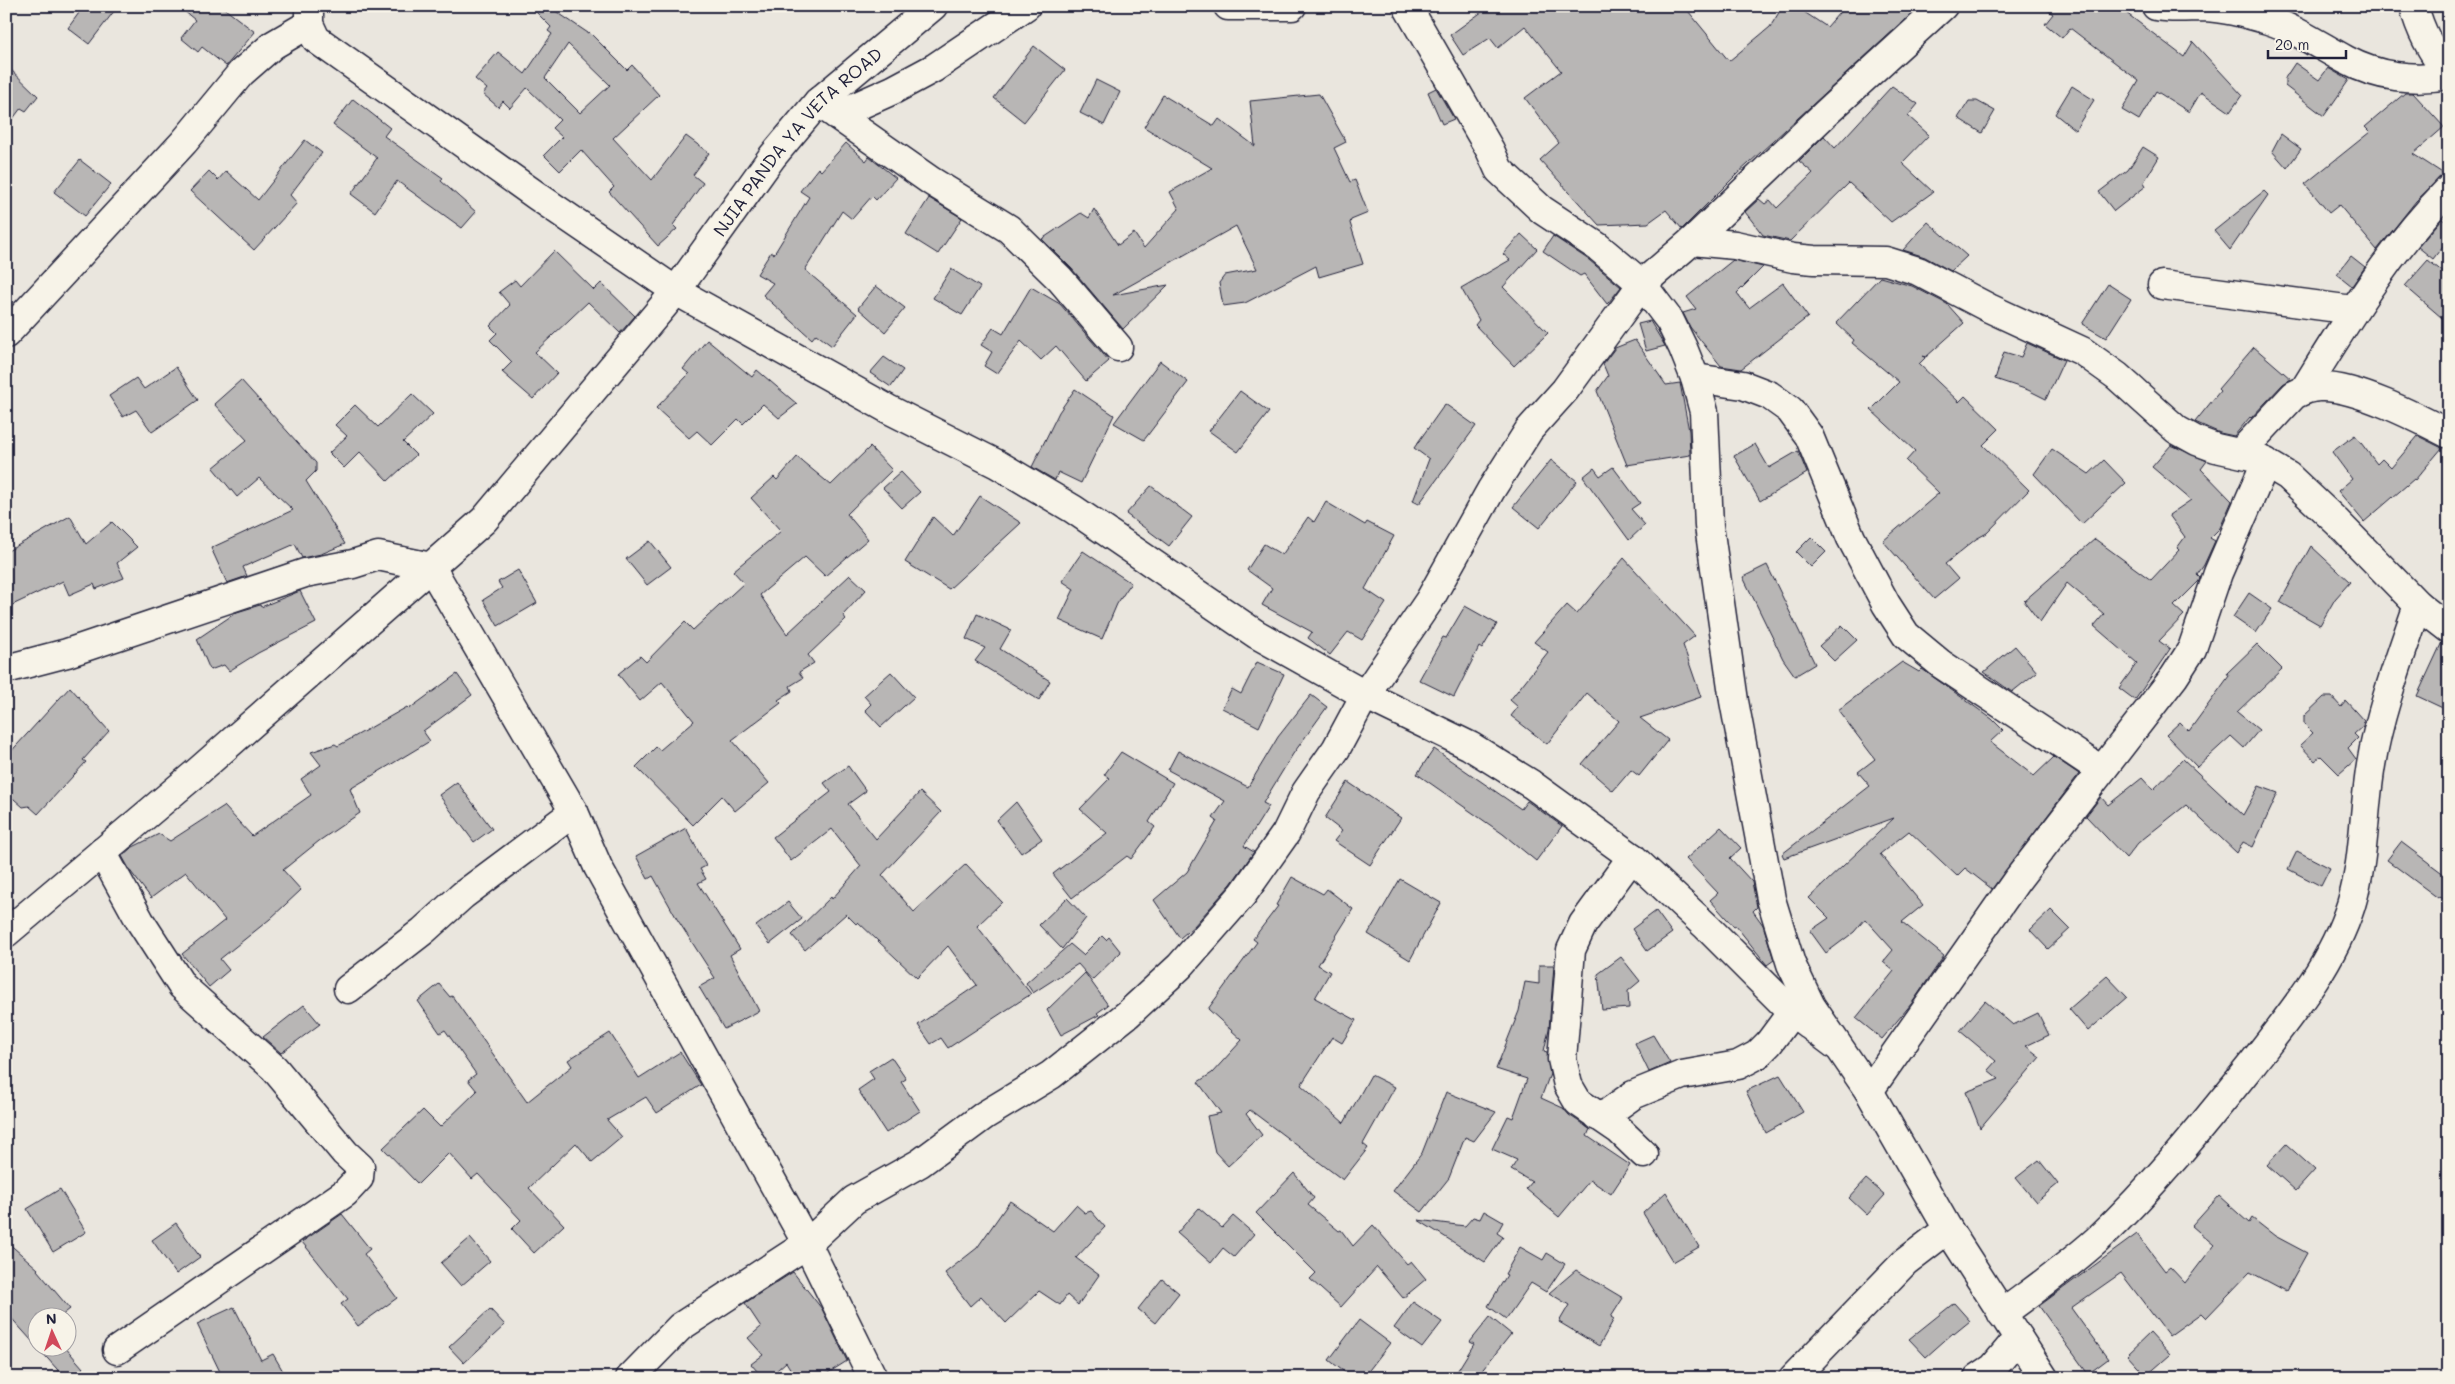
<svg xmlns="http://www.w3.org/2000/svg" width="2455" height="1384" font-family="Mali,sans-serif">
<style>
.building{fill:#b8b6b5;stroke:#22223b;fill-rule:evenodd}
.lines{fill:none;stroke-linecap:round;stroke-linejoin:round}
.minor-casing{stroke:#22223b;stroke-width:31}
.minor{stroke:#f7f3e8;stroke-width:28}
.labels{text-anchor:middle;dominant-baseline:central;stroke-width:4;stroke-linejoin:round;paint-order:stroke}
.street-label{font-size:18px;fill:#22223b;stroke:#f7f3e8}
</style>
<rect width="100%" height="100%" fill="#eae6de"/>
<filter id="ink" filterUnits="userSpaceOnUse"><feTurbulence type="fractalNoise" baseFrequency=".02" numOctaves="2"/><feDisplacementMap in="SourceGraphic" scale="10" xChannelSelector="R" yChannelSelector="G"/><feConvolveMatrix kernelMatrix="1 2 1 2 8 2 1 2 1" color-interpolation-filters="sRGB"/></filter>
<g filter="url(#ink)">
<g class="building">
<polygon points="84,6 118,6 89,44 68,28"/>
<polygon points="178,6 221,6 255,32 226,66 202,47 198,52 181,38 195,20"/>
<path d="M 533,6 L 548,6 L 588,33 L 589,32 L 627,70 L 632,65 L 659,95 L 613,138 L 652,180 L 686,136 L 709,153 L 693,175 L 703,183 L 673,225 L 677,229 L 658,246 L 609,192 L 614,187 L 581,150 L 560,171 L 544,155 L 562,137 L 552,128 L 560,120 L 527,88 L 510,108 L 503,101 L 498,107 L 483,94 L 487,89 L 475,79 L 498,52 L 525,74 L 552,34 L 548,31 L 551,27 L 532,8 ZM 568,44 L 610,85 L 580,113 L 545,78 Z"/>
<polygon points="1490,6 1684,6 1729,61 1770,27 1783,6 1795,6 1827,27 1845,6 1920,6 1736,175 1682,229 1666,210 1648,223 1599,225 1540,160 1559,143 1525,98 1561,71 1525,26 1498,48 1490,38 1463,55 1450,35"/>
<polygon points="2042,6 2117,6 2184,57 2193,42 2242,95 2230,112 2201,92 2189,112 2156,91 2139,120 2122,110 2139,81 2070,28 2062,38 2045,24 2053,14"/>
<polygon points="1034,46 1065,70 1024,122 994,98"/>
<polygon points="2295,63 2319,80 2328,68 2349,80 2324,116 2285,86 2285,78"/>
<polygon points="6,65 38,96 26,111 21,108 6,128"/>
<polygon points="1096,80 1120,92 1104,125 1080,113"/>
<polygon points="1892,86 1918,104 1908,116 1929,135 1902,163 1933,192 1891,222 1849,183 1790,241 1763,235 1745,212 1759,199 1765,204 1770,200 1777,208 1813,173 1799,161 1824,136 1835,148"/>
<polygon points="2072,86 2094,100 2075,130 2055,114"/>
<polygon points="1436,88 1454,119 1442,124 1428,92"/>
<polygon points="2405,93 2413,93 2444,127 2413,154 2444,174 2416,201 2377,250 2339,205 2329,213 2305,184 2370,132 2365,127"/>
<polygon points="1319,94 1346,142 1334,148 1350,182 1355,180 1368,213 1351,220 1350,223 1363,264 1319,277 1316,266 1245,303 1223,306 1219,283 1225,275 1257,269 1236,226 1113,295 1168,285 1123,329 1072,269 1042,239 1081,213 1089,218 1094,209 1118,245 1134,233 1144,248 1179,209 1170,192 1212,168 1144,127 1163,95 1214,126 1219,119 1255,146 1250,101"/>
<polygon points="353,99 390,128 384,136 443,178 441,181 476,212 462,228 397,181 375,212 351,194 377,158 333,125"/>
<polygon points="1969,101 1977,101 1995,111 1982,133 1958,118"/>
<polygon points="2281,134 2301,149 2287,168 2272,151"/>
<polygon points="305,140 322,153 290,195 297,203 254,250 190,191 209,171 218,180 226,171 258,200"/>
<polygon points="846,143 866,161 869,157 896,178 876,200 872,196 852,219 842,211 805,270 857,314 832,346 816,334 812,339 763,295 773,283 757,274 771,252 774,254 809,197 800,191 818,168 821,171"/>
<polygon points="2143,147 2159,157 2144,182 2146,186 2114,211 2099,192 2128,170"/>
<polygon points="80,160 111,184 85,216 54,192"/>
<polygon points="2264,191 2268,195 2230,250 2214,231"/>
<polygon points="929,198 962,218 938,254 906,234"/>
<polygon points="2442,219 2449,224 2449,238 2433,259 2418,247"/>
<polygon points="1928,222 1967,256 1951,271 1925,257 1903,250"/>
<polygon points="1521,234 1537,249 1503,287 1548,333 1514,366 1475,325 1479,320 1461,288 1510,260 1503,254"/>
<polygon points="1553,236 1589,260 1621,287 1609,302 1607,304 1584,274 1580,276 1543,251"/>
<polygon points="554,251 594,290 601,283 635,316 620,333 588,302 535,352 557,373 533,399 502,372 512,362 490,340 497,333 490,326 510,305 499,292 515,280 520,286"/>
<polygon points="2351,256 2365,267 2352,286 2337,274"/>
<polygon points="1733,260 1763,267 1737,293 1749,308 1783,283 1808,317 1741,369 1721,366 1690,327 1683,313 1696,309 1687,297"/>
<polygon points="2428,260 2449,277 2449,324 2405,286"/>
<polygon points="951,269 980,287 962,315 933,298"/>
<polygon points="1880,277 1912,286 1947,304 1964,323 1926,357 1923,356 1925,358 1919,364 1959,402 1965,396 1999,429 1983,445 2029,490 1987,533 1976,539 1945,564 1958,579 1934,599 1883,541 1939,493 1906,461 1915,451 1871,410 1899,382 1852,343 1854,340 1836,323"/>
<polygon points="2108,284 2131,299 2106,338 2082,324"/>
<polygon points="876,286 905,308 885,332 858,308"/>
<polygon points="1031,287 1060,304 1109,361 1086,381 1056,346 1041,360 1021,341 997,374 984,366 992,352 981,345 993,328 1003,334"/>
<polygon points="1650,321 1665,346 1646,351 1638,324"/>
<polygon points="707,340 752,377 757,370 797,404 779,418 763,404 743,424 738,419 712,445 697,431 689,438 656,408 689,374 683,369"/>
<polygon points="1635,340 1666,385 1680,383 1689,431 1690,455 1627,465 1597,391 1608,376 1603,364 1615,348"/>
<polygon points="2027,343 2064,360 2046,399 2028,390 1995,379 2004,352 2021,357"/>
<polygon points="2254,347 2291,379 2283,384 2251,418 2250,417 2234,436 2220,433 2195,422 2220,391 2218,389"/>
<polygon points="884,357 903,370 891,387 870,373"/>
<polygon points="1160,361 1188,382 1144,440 1114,423"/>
<polygon points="176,367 198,400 152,432 136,410 123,417 109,396 136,378 144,389"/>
<polygon points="241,380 316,463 316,471 306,481 345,544 321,554 302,558 295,544 243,567 247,576 227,583 211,548 293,510 259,478 237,497 213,468 247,440 214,404"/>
<polygon points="1075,389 1114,415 1081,483 1058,472 1055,480 1032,467 1059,412"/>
<polygon points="1240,391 1269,412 1238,452 1209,431"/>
<polygon points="412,394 433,414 403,442 416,455 388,481 360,452 344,468 329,453 347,436 335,425 355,405 378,427"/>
<polygon points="1445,404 1476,426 1419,504 1413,501 1429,459 1414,448"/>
<polygon points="2355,435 2377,464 2382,459 2391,468 2418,436 2442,448 2415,480 2414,479 2364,522 2338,491 2352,479 2332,452"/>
<polygon points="1755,444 1769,468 1798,451 1807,473 1760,501 1734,456"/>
<polygon points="2171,445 2207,461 2201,469 2232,501 2220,528 2210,538 2215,541 2204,565 2197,575 2200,578 2199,581 2174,606 2184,615 2159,641 2170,649 2135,700 2119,688 2137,663 2094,626 2104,614 2067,583 2040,622 2024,601 2095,539 2151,580 2179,550 2177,548 2185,537 2169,515 2191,500 2152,467"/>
<polygon points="870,447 892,470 847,514 868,539 825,576 805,557 760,595 787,634 850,575 866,590 843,615 846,619 808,655 814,663 799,672 803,678 790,686 792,691 778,700 781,703 732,740 769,783 735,811 722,796 693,825 636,767 656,747 660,750 694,721 662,682 640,701 618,674 640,656 646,662 685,622 693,630 744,583 733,571 781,531 751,498 774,477 777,480 797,457 831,485"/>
<polygon points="2052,449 2089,474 2104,460 2126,483 2082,524 2034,474"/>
<polygon points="1551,460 1577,481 1539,528 1513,507"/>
<polygon points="1613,467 1640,503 1631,509 1645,525 1629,540 1583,477 1594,468 1600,476"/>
<polygon points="901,472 920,492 902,508 883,488"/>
<polygon points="1151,486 1192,517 1169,546 1126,514"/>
<polygon points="980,496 1021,523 949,589 905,562 933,517 953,536"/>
<polygon points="1326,502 1365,525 1367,522 1394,536 1365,589 1386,603 1362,640 1348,632 1330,655 1308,638 1312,632 1262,605 1272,588 1247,570 1264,544 1282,555 1308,517 1314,522"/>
<polygon points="70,516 86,544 112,522 137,547 117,563 124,578 96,589 94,584 69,595 63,581 6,608 6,552"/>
<polygon points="1811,537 1826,552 1811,567 1796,552"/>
<polygon points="650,541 671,567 647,585 626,559"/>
<polygon points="2311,546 2350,582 2335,599 2320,625 2280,602"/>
<polygon points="1083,551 1131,583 1117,604 1102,639 1059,620 1074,589 1062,581"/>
<polygon points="1624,558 1695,636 1683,645 1701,697 1640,718 1668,740 1639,776 1631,770 1613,791 1582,764 1619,721 1587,693 1547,744 1511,716 1518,707 1510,700 1548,652 1534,642 1567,605 1577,614"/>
<polygon points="1767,565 1815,664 1795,676 1783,659 1743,577"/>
<polygon points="518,570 537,603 498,626 483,600 502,588 498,582"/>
<polygon points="300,591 316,623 258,653 229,671 224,665 210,670 197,639 237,612 260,605 261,607"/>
<polygon points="2249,593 2272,609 2256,633 2233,617"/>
<polygon points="1465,606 1497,624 1482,649 1479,647 1454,697 1419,680 1443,637 1446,638"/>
<polygon points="977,614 1011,630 1000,649 1050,681 1039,700 975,661 985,648 966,639"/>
<polygon points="1842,625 1857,640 1834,661 1819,646"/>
<polygon points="2442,642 2449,644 2449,711 2417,696"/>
<polygon points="2257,644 2282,669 2237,712 2259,730 2244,748 2231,736 2197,767 2166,735 2180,722 2189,731 2229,676 2227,673"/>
<polygon points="2015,646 2037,672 2012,692 1984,672"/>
<polygon points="1257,662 1284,674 1259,727 1222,708 1232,689 1241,694"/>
<polygon points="1902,662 1919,672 1922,669 1992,719 2003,730 1990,742 2034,776 2054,757 2079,774 1992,889 1965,868 1957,876 1909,831 1880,854 1923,905 1902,922 1944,956 1912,1003 1882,1039 1856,1018 1894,971 1883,962 1893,950 1865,919 1854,932 1826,953 1810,931 1829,918 1809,898 1894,818 1784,858 1782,854 1870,786 1858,772 1875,759 1838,710"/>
<polygon points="891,672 914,697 881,727 865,710 871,704 864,696"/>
<polygon points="457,674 472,695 423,731 430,741 350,789 360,813 319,841 283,870 301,890 270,919 220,959 229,970 209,987 182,954 225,920 186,872 151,898 131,872 122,856 131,848 159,834 170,841 224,806 252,836 311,795 301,779 321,765 311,752 335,744 338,746 407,707 409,709"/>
<polygon points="70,687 109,731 83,760 86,762 38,814 29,806 23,807 6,792 6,757"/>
<polygon points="1311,695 1327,707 1293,754 1263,803 1269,806 1244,846 1254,852 1231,884 1194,926 1180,938 1154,900 1187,872 1217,821 1213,818 1225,801 1168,770 1178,751 1248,787 1278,737"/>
<polygon points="2324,697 2332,697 2341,707 2346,701 2364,721 2363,726 2354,734 2358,738 2348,748 2356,759 2339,774 2321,756 2315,761 2300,745 2313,733 2304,724 2304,716"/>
<polygon points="1434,749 1521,809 1527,801 1562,826 1536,861 1503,834 1417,774"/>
<polygon points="1121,752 1173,783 1149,822 1155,827 1131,859 1127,856 1072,898 1053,874 1107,833 1080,809 1110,778 1104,775"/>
<polygon points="2183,759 2243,815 2259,786 2278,793 2253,847 2243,842 2237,853 2186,805 2138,843 2126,858 2086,816 2101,797 2108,805 2142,778 2153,790"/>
<polygon points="848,766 866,791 848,804 876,839 920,792 941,812 882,875 914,912 966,864 1002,902 977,926 1031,994 948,1048 941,1038 931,1044 918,1025 977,985 948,946 917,978 858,922 856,924 846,914 805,950 792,935 831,897 832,899 861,866 832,829 791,861 773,837 831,792 824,783"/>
<polygon points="457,782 492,829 474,842 439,795"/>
<polygon points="1348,782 1401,818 1370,865 1334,841 1342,831 1325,818"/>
<polygon points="1016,802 1042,839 1021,853 997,820"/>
<polygon points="1721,827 1741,848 1730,858 1752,882 1757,907 1753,911 1763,925 1774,960 1767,965 1736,926 1734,927 1710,900 1718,893 1686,859"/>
<polygon points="686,828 706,866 700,869 706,879 698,883 740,949 730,955 759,1011 724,1029 699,987 715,978 677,919 653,876 648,879 636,856"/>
<polygon points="2401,842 2449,878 2449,903 2439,896 2438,898 2387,860"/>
<polygon points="2297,851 2330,868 2321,886 2288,869"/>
<polygon points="1292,877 1323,894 1327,889 1353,909 1318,965 1330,972 1315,998 1356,1020 1342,1043 1332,1037 1301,1085 1344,1123 1371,1075 1395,1087 1363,1144 1368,1148 1343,1180 1250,1110 1246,1114 1262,1135 1228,1166 1215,1152 1207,1116 1221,1113 1198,1082 1212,1073 1242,1040 1208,1009 1257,942 1253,939 1278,906 1276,905"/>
<polygon points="1400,879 1441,903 1410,960 1368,934"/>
<polygon points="1067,898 1086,918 1062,949 1039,925"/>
<polygon points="788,902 802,919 770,944 756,926"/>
<polygon points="2051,910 2070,929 2048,949 2030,930"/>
<polygon points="1656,911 1672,933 1647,951 1632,929"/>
<polygon points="1102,936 1106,940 1109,937 1121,952 1092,980 1078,964 1033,993 1026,983 1070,944 1083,955"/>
<polygon points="1621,957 1640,981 1628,991 1629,1008 1602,1010 1598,974"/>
<polygon points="1539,965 1554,965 1549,1029 1544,1051 1547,1052 1550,1074 1541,1098 1563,1108 1569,1115 1590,1129 1587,1136 1630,1165 1611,1194 1590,1180 1559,1217 1526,1189 1532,1182 1511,1170 1517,1160 1492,1149 1508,1116 1513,1118 1527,1079 1496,1069 1519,1011 1525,982 1539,984"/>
<polygon points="1085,973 1108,1005 1097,1013 1099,1015 1061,1035 1047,1010"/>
<polygon points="2107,976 2127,997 2088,1031 2069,1009"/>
<polygon points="439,984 450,997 452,996 527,1102 572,1066 568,1060 610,1033 639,1078 680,1052 701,1085 657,1113 646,1097 607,1120 622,1137 592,1162 576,1143 529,1188 564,1225 534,1253 512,1229 521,1220 478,1174 472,1179 449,1153 418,1184 383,1148 423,1110 440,1127 477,1091 468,1080 476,1074 445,1030 440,1033 418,1001"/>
<polygon points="1985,1001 2013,1025 2038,1013 2049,1035 2026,1046 2040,1057 1980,1128 1966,1092 1999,1079 1988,1070 1996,1061 1960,1031"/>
<polygon points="304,1005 320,1024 281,1053 263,1037"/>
<polygon points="1653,1035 1670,1063 1649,1072 1635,1043"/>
<polygon points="891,1057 906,1079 901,1082 920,1111 886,1133 858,1090 874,1079 869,1071"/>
<polygon points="1780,1075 1803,1112 1766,1133 1746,1091"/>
<polygon points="1446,1092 1496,1112 1474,1141 1465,1137 1449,1178 1422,1212 1393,1191 1422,1153"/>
<polygon points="2286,1144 2315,1170 2296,1191 2267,1165"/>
<polygon points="2039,1160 2058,1184 2036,1202 2016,1178"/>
<polygon points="1294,1173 1314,1198 1308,1205 1339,1231 1341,1230 1353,1246 1373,1225 1407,1264 1411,1261 1426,1279 1403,1298 1377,1267 1341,1307 1310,1279 1316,1273 1256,1213"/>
<polygon points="1866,1179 1885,1195 1867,1215 1849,1198"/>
<polygon points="60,1189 86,1232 53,1252 27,1209"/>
<polygon points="1666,1192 1699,1247 1673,1262 1643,1213"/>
<polygon points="2219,1196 2249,1223 2252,1218 2275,1236 2307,1253 2286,1291 2250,1272 2206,1318 2201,1313 2169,1336 2121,1273 2071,1308 2108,1359 2088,1374 2039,1306 2137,1234 2165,1271 2170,1267 2185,1283 2214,1245 2192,1226"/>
<polygon points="1010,1201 1053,1231 1076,1205 1085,1213 1091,1211 1105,1227 1076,1258 1099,1275 1078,1305 1067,1295 1060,1305 1039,1291 1006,1323 981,1296 970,1306 945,1273 977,1248"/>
<polygon points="1199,1208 1222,1228 1233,1216 1254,1234 1234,1257 1223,1248 1211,1263 1177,1233"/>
<polygon points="1484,1211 1503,1222 1497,1233 1503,1237 1485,1262 1418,1220 1465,1226 1473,1217 1480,1219"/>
<polygon points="342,1214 370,1249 364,1254 397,1298 358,1326 341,1304 348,1299 302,1242"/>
<polygon points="176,1223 200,1257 176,1274 152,1240"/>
<polygon points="470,1238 490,1261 461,1286 441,1263"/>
<polygon points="6,1241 38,1269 37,1270 70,1309 61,1316 38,1316 38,1346 64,1346 83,1368 71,1378 65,1378 6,1312"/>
<polygon points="1520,1247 1543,1260 1547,1253 1565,1264 1546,1292 1531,1283 1506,1319 1488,1306 1507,1275 1505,1274"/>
<polygon points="1576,1270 1623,1298 1611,1317 1614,1319 1599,1346 1559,1322 1569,1305 1549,1293"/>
<polygon points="793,1272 822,1309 847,1361 820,1378 796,1378 786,1362 768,1378 763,1378 751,1364 763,1355 748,1338 761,1327 745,1303"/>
<polygon points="1162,1279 1179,1293 1155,1323 1138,1309"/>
<polygon points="1413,1302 1442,1322 1422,1348 1394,1328"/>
<polygon points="1954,1303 1970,1321 1954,1334 1953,1333 1926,1357 1909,1339"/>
<polygon points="234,1307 261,1360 273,1354 287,1378 223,1378 197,1324"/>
<polygon points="490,1309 505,1325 464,1363 449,1347"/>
<polygon points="1490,1317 1511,1334 1476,1378 1453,1378 1474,1344 1470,1342"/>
<polygon points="1359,1320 1390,1343 1363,1378 1352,1378 1329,1360"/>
<polygon points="2150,1333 2170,1355 2146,1376 2127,1355"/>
</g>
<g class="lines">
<g class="minor-casing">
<g id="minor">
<polyline points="309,6 309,24 316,39 537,196 676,291 888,409 997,464 1073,509 1256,634 1365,695 1470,746 1531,784 1632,857 1707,927 1792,1012 1837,1046"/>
<polyline points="1228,6 1292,6"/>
<polyline points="1407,6 1490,150 1499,170 1542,210 1598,247 1642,284 1670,321 1683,348 1695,378 1704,412 1709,526 1734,701 1771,899 1791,964 1811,1006 1869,1091 1948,1229 2044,1378"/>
<path d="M 2156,6 C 2172,9 2188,7 2205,7 C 2226,8 2248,14 2268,20 C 2296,29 2320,46 2346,60 C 2377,77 2414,81 2449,75"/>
<path d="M 2414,6 C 2420,31 2433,54 2449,74"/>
<polyline points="818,102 931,181 1009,229 1060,279 1118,347"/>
<polyline points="837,115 893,90 934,68 1026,6"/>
<polyline points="1692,241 1735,245 1793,258 1814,260 1886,261 1918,271 1989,308 2082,351 2117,376 2177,430 2197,441 2216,448 2256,457 2288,476 2337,522 2418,605 2449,629"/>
<polyline points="2162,285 2353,310"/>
<polyline points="6,334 184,142 241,73 273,45 309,24"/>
<polyline points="1695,378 1743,385 1769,395 1790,410 1809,436 1851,538 1886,604 1906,635 1941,664 2101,770"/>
<path d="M 2304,390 C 2348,319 2390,249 2449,189"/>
<path d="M 2241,452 L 2294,395 C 2303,390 2310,387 2320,387 C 2354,385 2418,418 2449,434"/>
<polyline points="6,669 67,653 305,573 353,564 378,556 431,567 574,812 598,867 807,1244 873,1378"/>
<polyline points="102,852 140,921 182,986 274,1068 345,1153 360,1167 359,1178 345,1193 117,1350"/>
<polyline points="1632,857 1583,924 1571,950 1562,1059 1568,1085 1578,1102 1619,1130 1644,1154"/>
<path id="s1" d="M 6,933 L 195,774 L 484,520 L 676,291 L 772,157 L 818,102 L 933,6"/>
<polyline points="348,989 423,931 463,895 574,812"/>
<polyline points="1869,1091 2017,880 2174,677 2192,649 2218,573 2266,462"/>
<polyline points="1597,1116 1609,1112 1633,1095 1682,1075 1738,1065 1757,1055 1769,1043 1792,1012"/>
<path d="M 2002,1314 C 2034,1290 2067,1267 2097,1240 C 2154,1186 2203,1125 2252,1064 C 2290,1015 2332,965 2351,905 C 2365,859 2363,812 2371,765 C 2379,713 2401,655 2418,605"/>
<polyline points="630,1378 680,1327 807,1244 854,1200 920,1163 985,1115 1051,1075 1128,1014 1180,966 1243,894 1286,833 1306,792 1336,749 1365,695 1429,601 1491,490 1529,430 1565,390 1642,284 1692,241 1826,113 1943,6"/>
<polyline points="1793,1378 1905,1262 1948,1229"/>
<polyline points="1978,1378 1993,1368 2018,1338"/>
</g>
</g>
<use href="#minor" class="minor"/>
</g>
</g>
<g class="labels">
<g class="street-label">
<text stroke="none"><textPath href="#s1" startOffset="1124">NJIA PANDA YA VETA ROAD</textPath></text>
</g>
</g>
<rect width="2455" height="1384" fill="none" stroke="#f7f3e8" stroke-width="25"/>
<rect x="12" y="12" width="2430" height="1359" fill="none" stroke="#22223b" stroke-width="2" filter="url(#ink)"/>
<g transform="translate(52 1332) rotate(357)"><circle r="24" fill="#f7f3e8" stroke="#a29fa3"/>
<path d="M0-4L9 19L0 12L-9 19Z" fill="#d1495b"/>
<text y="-8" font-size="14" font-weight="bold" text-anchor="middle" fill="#22223b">N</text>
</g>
<path d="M2268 50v8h78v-8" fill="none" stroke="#22223b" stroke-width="2.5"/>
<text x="2275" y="50" font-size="15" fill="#22223b" stroke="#f7f3e8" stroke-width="4" paint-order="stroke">20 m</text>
</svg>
